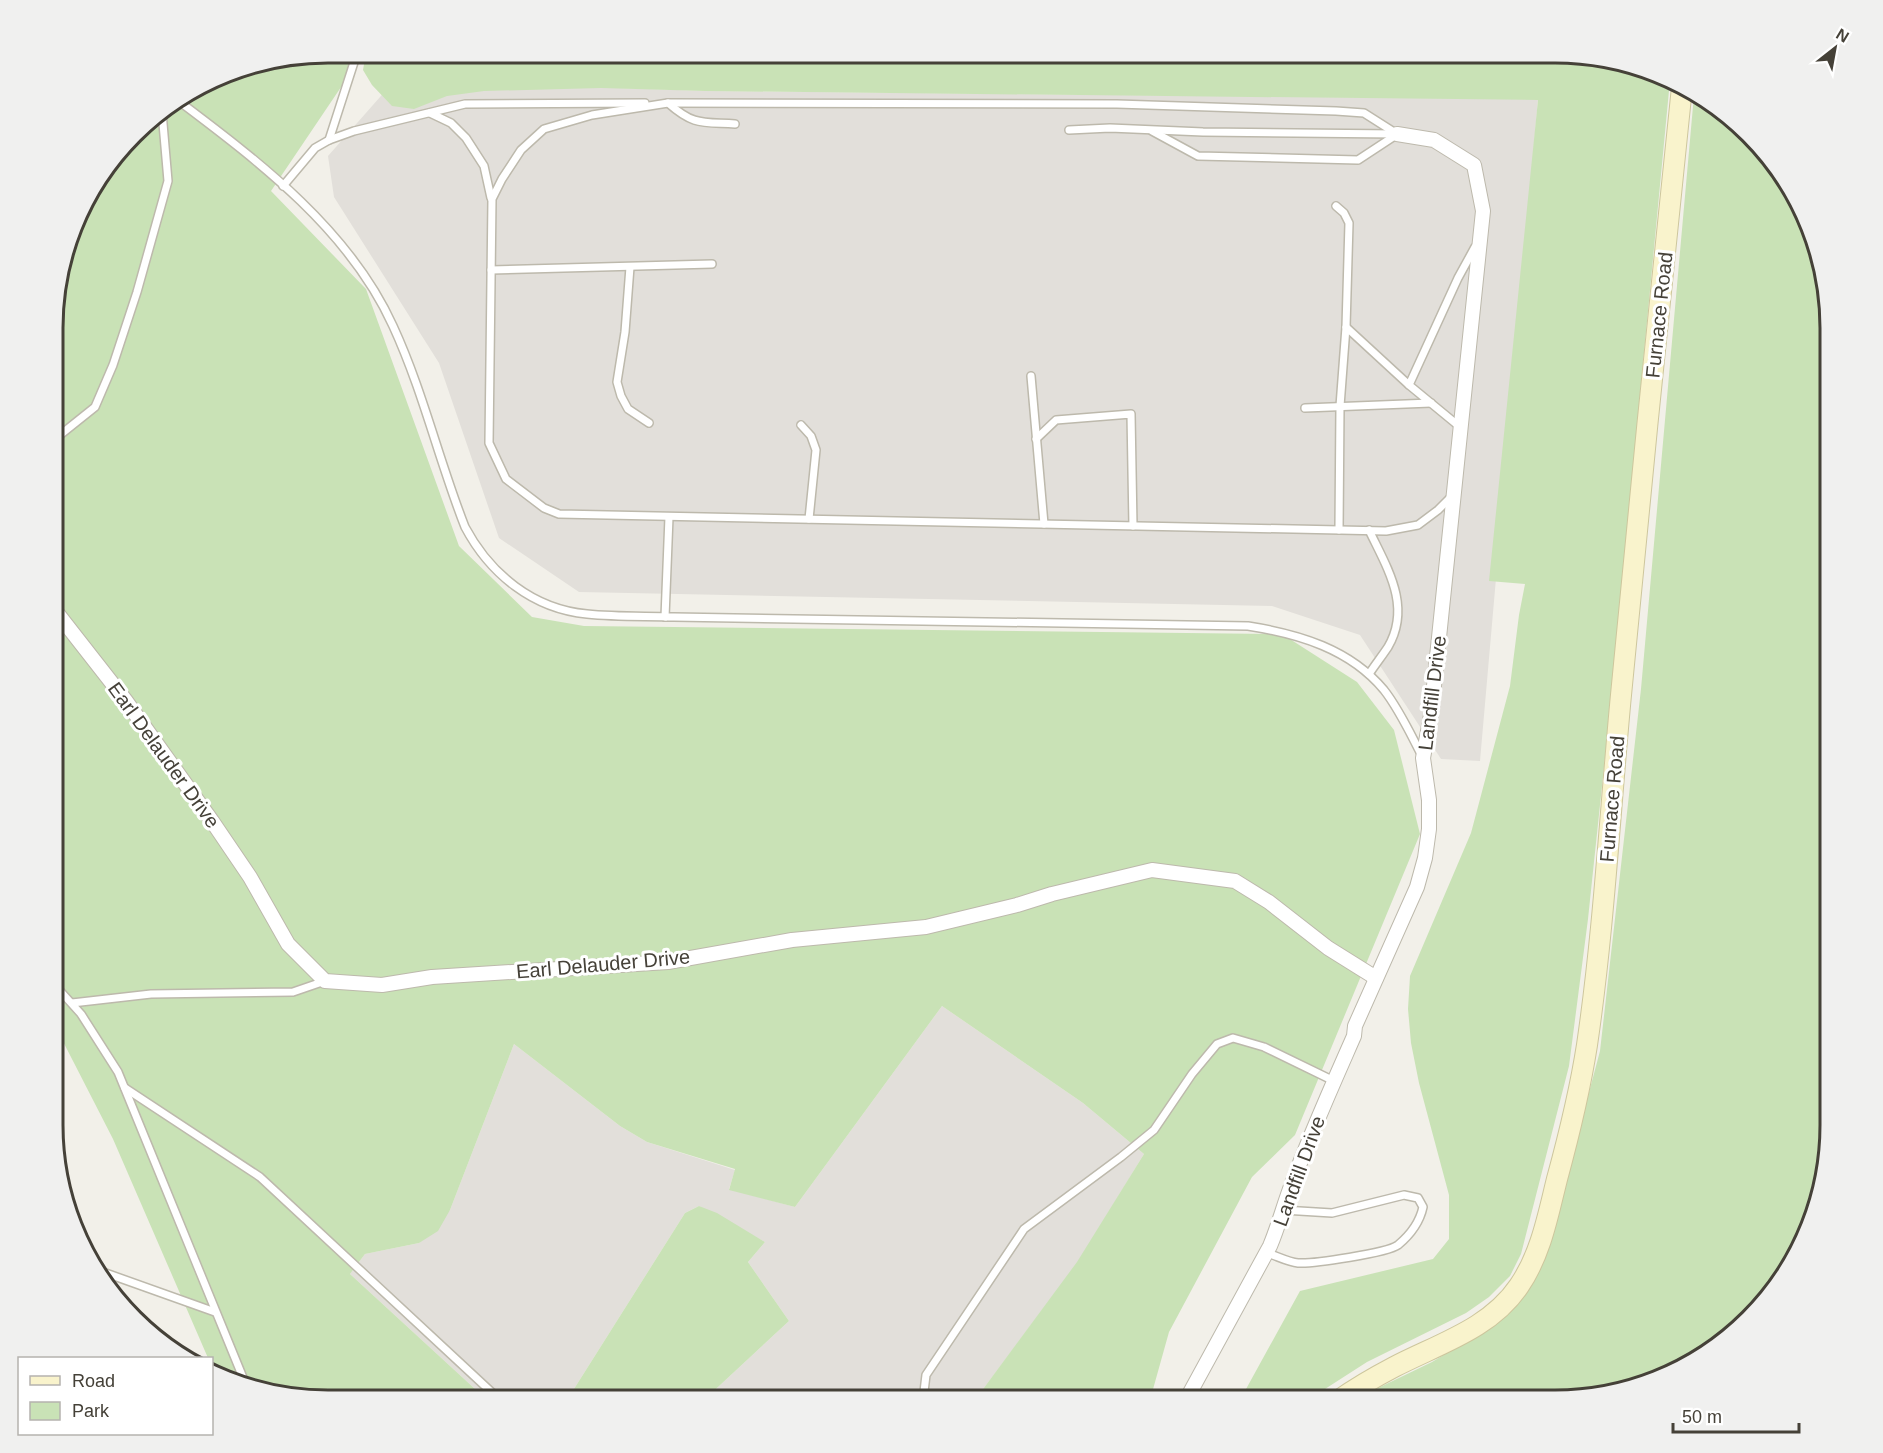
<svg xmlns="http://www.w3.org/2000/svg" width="1883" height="1453" font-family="Helvetica,sans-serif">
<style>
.industrial{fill:#e2dfda}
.green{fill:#c9e2b6}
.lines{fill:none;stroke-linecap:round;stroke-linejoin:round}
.service-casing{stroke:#bdb9ac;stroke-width:10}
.minor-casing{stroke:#bdb9ac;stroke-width:16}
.secondary-casing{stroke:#cdc69d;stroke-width:22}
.service{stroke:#fff;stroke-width:7}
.minor{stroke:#fff;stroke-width:14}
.secondary{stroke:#f9f3cc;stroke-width:20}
.labels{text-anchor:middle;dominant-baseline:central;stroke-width:6;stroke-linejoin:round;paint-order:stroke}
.street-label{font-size:20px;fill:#454138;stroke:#fff}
.rim{fill:none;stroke:#454138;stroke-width:3}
</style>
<rect width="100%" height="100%" fill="#f2f0e9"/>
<g class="industrial">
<polygon points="395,80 705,91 1538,99 1480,761 1441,759 1360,635 1272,606 579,592 499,538 439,363 334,197 328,156"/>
<polygon points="942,1006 1083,1103 1144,1154 1078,1262 975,1400 704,1400 789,1321 748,1262 765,1242 699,1206 685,1213 567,1400 487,1400 350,1274 365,1254 419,1243 450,1210 514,1044 620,1126 647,1142 735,1170 729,1189 795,1207"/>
</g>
<g class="green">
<path d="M 328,53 L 364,53 L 271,191 L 366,289 L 459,546 L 532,617 L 584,626 L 1282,634 L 1357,682 L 1394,730 L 1420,834 L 1295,1135 L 1252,1177 L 1169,1332 L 1150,1400 L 975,1400 L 1077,1262 L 1144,1154 L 1083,1103 L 942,1006 L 795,1207 L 729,1190 L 735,1169 L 647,1142 L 620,1126 L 514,1044 L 450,1210 L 438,1231 L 419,1243 L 365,1254 L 350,1274 L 487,1400 L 311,1400 L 223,1380 C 214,1374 212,1369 212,1358 L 208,1358 L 113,1139 L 53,1022 L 55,292 L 89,191 L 147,121 L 239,67 Z"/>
<polygon points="366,53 1572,53 1660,73 1670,80 1610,710 1588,919 1569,1066 1521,1254 1510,1276 1489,1297 1466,1313 1367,1362 1325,1389 1313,1400 1240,1400 1300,1291 1433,1259 1449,1239 1449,1195 1419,1083 1411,1043 1408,1009 1410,976 1471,833 1510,686 1519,615 1525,584 1489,581 1538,100 705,91 601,88 484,91 447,96 414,109 392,106 372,85 363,70"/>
<polygon points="1694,95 1736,121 1802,207 1830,328 1830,1143 1809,1230 1762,1306 1676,1372 1555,1400 1360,1400 1374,1390 1432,1362 1492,1326 1547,1250 1600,1051 1641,689"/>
<polygon points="699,1206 717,1213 765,1242 748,1262 789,1321 704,1400 567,1400 685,1213"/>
</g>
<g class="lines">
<g class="service-casing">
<g id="service">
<path d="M 180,102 C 261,163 350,231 393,326 C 423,391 439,461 465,527 C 490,574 533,609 587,614 C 616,617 645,616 674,617 L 1248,626 C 1299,634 1350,649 1384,690 C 1399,709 1410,733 1421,754"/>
<polyline points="668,103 1117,104 1336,111 1364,113 1397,134"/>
<polyline points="430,113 451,123 466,138 484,166 491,198"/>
<path d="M 735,124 C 702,122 694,126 668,103 L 592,115 L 544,129 L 521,150 L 502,179 L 492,199 L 489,443 L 506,479 L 544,508 L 559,514 L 1386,531 L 1418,525 L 1438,510 L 1453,495"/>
<polyline points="1069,130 1110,128 1203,132 1397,134"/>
<polyline points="1152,131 1198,156 1358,160 1396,135"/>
<polyline points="329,140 357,53"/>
<polyline points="283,186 315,148 329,140 354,131 465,104 645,103"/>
<polyline points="1336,206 1344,213 1349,223 1346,327 1340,406 1339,530"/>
<polyline points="630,267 625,332 617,382 621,396 628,409 649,423"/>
<polyline points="491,270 712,264"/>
<polyline points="1346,327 1409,385"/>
<polyline points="1031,376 1044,524"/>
<polyline points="1305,408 1431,403"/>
<polyline points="801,425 811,436 816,450 809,519"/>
<polyline points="1460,427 1409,385 1458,278 1475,247"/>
<polyline points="55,439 95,407 113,365 137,292 168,181 162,112"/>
<polyline points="1036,439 1056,420 1131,414 1133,526"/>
<path d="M 1369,530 C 1387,568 1412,606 1388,647 C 1382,656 1375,665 1369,674"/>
<polyline points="665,617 669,517"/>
<polyline points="53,983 81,1014 118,1072 246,1385"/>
<polyline points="72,1003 151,994 293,992 325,981"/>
<polyline points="125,1088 260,1177 500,1400"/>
<path d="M 1267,1253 C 1277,1256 1288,1262 1298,1263 C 1313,1264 1387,1253 1398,1245 C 1410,1235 1420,1221 1423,1207 L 1418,1198 L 1404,1195 L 1332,1213 L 1283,1210"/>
<polyline points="100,1271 215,1312"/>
<polyline points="923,1400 926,1375 1024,1229 1121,1157 1154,1130 1192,1074 1217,1044 1233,1038 1264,1047 1334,1081"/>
</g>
</g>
<g class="minor-casing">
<g id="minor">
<polyline points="54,609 126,701 212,821 250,877 288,944 325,981 382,985 432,977 668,962 792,940 926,927 1017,905 1052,894 1152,870 1235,881 1269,902 1328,948 1376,978"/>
<path d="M 1186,1400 L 1270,1246 C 1278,1227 1283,1208 1290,1189 C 1309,1137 1332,1086 1354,1036 L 1355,1026 L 1417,887 L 1425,858 L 1429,829 L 1429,800 L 1423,758 L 1431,715 L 1483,211 L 1474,165 L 1434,140 L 1397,134"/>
</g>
</g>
<g class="secondary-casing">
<path id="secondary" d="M 1339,1400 C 1356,1388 1375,1377 1394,1367 C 1438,1344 1490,1329 1519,1286 C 1541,1254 1548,1215 1557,1179 C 1569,1135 1580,1090 1587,1045 C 1604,929 1610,811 1621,695 C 1640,492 1661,290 1682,87"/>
</g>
<use href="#service" class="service"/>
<use href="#minor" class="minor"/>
<use href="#secondary" class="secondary"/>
</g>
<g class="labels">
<g class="street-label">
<text transform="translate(1659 315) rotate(-84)">Furnace Road</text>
<text transform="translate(1432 693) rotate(-83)">Landfill Drive</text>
<text transform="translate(164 755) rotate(54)">Earl Delauder Drive</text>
<text transform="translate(1612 799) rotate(-85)">Furnace Road</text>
<text transform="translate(603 964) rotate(-5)">Earl Delauder Drive</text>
<text transform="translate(1299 1171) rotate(-70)">Landfill Drive</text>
</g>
</g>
<path d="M0 0H1883V1453H0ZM328 63H1555A265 265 0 0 1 1820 328V1125A265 265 0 0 1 1555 1390H328A265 265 0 0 1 63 1125V328A265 265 0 0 1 328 63Z" fill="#f0f0ef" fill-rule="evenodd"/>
<path class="rim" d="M328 63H1555A265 265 0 0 1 1820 328V1125A265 265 0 0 1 1555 1390H328A265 265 0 0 1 63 1125V328A265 265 0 0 1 328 63Z"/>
<rect x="18" y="1357" width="195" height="78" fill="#ffffff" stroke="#b5b3af" stroke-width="1.5"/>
<rect x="30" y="1376" width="30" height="9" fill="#f9f3cc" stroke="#b5b3af" stroke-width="1.5"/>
<text x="72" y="1387" font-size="18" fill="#454138">Road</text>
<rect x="30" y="1402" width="30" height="18" fill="#c9e2b6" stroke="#b5b3af" stroke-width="1.5"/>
<text x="72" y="1417" font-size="18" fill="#454138">Park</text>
<g transform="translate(1835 48) rotate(31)" stroke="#ffffff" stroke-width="4.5" paint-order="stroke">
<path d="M0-4.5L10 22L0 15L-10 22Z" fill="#454138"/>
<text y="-9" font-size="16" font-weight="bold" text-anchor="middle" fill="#454138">N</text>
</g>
<path d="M1673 1423v9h126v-9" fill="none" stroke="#454138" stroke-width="3"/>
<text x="1682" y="1423" font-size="18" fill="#454138" stroke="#ffffff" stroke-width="4.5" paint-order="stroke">50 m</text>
</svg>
